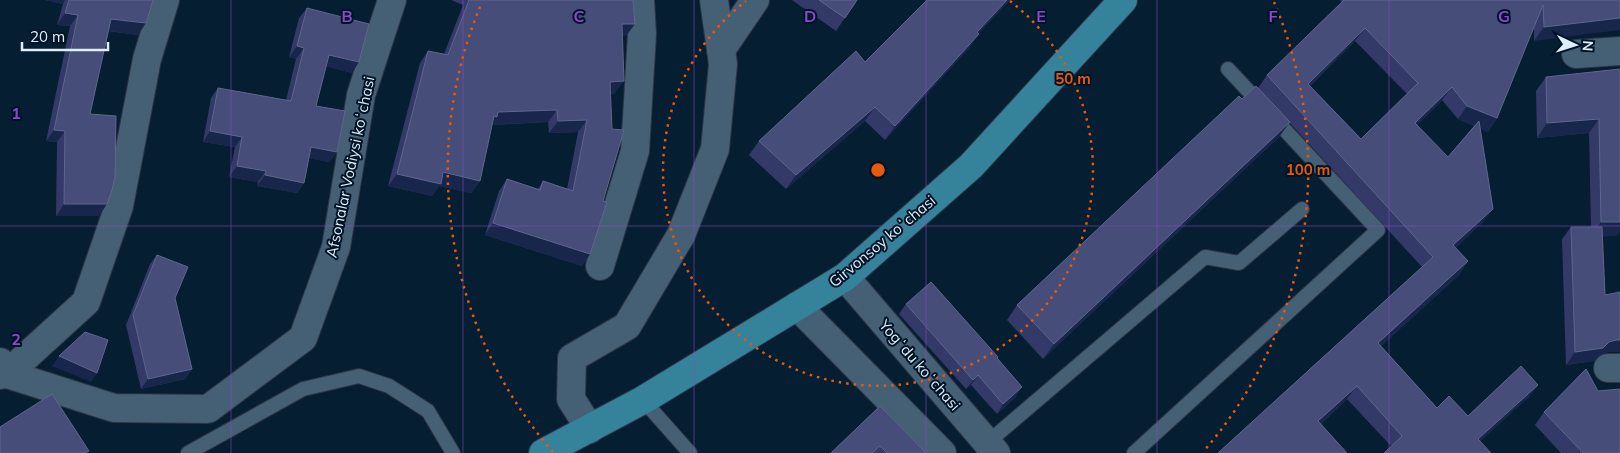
<svg xmlns="http://www.w3.org/2000/svg" width="1620" height="453" font-family="Mulish,sans-serif">
<style>
.lines{fill:none;stroke-linecap:round;stroke-linejoin:round}
.lane-casing{stroke:#2d3545;stroke-width:16}
.street-casing{stroke:#2d3545;stroke-width:30}
.primary-casing{stroke:#2d3545;stroke-width:30}
.lane{stroke:#455f75;stroke-width:14}
.street{stroke:#455f75;stroke-width:28}
.primary{stroke:#34839a;stroke-width:28}
.wall{fill:#333a68;fill-rule:evenodd}
.shaded-wall{fill:#19264b}
.building{fill:#454d78;stroke:#5e668c;fill-rule:evenodd}
.grid{fill:none;stroke:#8a49c8;stroke-width:1;stroke-opacity:0.55}
.ring{fill:none;stroke:#e8590c;stroke-width:2.5;stroke-dasharray:2.5 5}
.labels{text-anchor:middle;dominant-baseline:central;stroke-width:4;stroke-linejoin:round;paint-order:stroke}
.street-label{font-size:15px;fill:#dfeefb;stroke:#001427}
.grid-label{font-size:16px;text-anchor:middle;font-weight:bold;fill:#8a49c8;stroke:#001427;stroke-width:4;stroke-linejoin:round;paint-order:stroke}
.centre{fill:#e8590c;stroke:#001427;stroke-width:2.5}
.ring-label{font-size:15px;text-anchor:middle;font-weight:bold;fill:#e8590c;stroke:#001427;stroke-width:4;stroke-linejoin:round;paint-order:stroke}
</style>
<rect width="100%" height="100%" fill="#051e31"/>
<g class="lines">
<g class="lane-casing">
<g id="lane">
<polyline points="643,400 690,453"/>
<polyline points="987,443 1205,257 1239,263 1302,209"/>
<polyline points="188,453 303,389 359,376 389,386 428,411 453,453"/>
<polyline points="1134,453 1378,230 1228,69"/>
</g>
</g>
<g class="street-casing">
<g id="street">
<polyline points="721,50 755,0"/>
<polyline points="1576,54 1620,51"/>
<polyline points="600,266 635,151 642,34 640,0"/>
<polyline points="845,277 996,453"/>
<polyline points="797,306 942,453"/>
<polyline points="0,362 7,374 114,408 208,409 303,338 336,247 361,95 392,0"/>
<polyline points="1608,368 1620,368"/>
<polyline points="0,375 7,374 86,302 119,206 147,59 165,0"/>
<polyline points="590,429 571,399 572,358 627,326 681,235 715,149 723,64 714,0"/>
</g>
</g>
<g class="primary-casing">
<polyline id="primary" points="543,453 643,400 845,277 971,166 1123,0"/>
</g>
<use href="#lane" class="lane"/>
<use href="#street" class="street"/>
<use href="#primary" class="primary"/>
</g>
<g class="wall">
<polygon points="45,0 153,0 138,35 108,31 90,114 99,216 56,216 57,142 46,141 70,26 57,25 63,4"/>
<polygon points="451,0 633,0 626,36 622,36 615,93 610,94 603,201 590,254 582,266 485,235 499,191 507,179 538,189 543,181 567,189 578,132 549,133 548,122 492,125 480,181 471,193 439,186 432,196 388,186 420,63 428,51 444,54 463,5"/>
<polygon points="792,0 857,0 836,31"/>
<polygon points="927,0 1010,0 978,34 969,48 885,140 865,121 786,189 749,155 759,141 865,62"/>
<path d="M 1340,0 L 1620,0 L 1534,41 L 1534,27 L 1497,118 L 1488,132 L 1480,128 L 1483,222 L 1455,248 L 1468,261 L 1459,275 L 1381,346 L 1437,408 L 1468,416 L 1538,385 L 1528,398 L 1391,446 L 1347,399 L 1321,424 L 1218,453 L 1422,267 L 1289,122 L 1279,137 L 1043,359 L 1007,320 L 1017,305 L 1242,99 L 1258,88 L 1267,75 L 1342,2 ZM 1355,41 L 1407,94 L 1361,139 L 1310,86 ZM 1442,100 L 1458,119 L 1474,126 L 1448,157 L 1417,125 Z"/>
<polygon points="307,8 352,73 326,66 316,106 337,152 329,162 309,158 304,183 297,193 257,186 258,182 229,177 235,147 203,142 211,98 218,88 286,100 296,59 289,57 299,18"/>
<polygon points="1620,69 1617,236 1602,236 1605,295 1620,352 1608,352 1600,355 1594,361 1566,365 1562,239 1571,227 1591,227 1589,133 1537,138 1536,91 1546,77"/>
<polygon points="157,255 175,298 192,369 185,379 141,389 126,325 150,264"/>
<polygon points="906,304 997,359 1016,397 997,414 971,385 966,389 899,314"/>
<polygon points="1598,391 1620,453 1561,453 1535,425 1544,412"/>
<polygon points="880,406 926,453 831,453"/>
</g>
<g class="shaded-wall">
<polygon points="45,0 65,0 63,4"/>
<polygon points="1007,0 1010,0 967,46 977,32"/>
<polygon points="65,13 78,15 70,26 57,25"/>
<polygon points="1620,18 1620,30 1534,41 1544,27"/>
<polygon points="111,19 146,23 138,35 103,30"/>
<polygon points="622,24 635,24 626,36 614,36"/>
<polygon points="1365,28 1355,41 1298,97 1308,84"/>
<polygon points="979,34 969,48 885,140 895,126"/>
<polygon points="297,46 304,48 296,59 289,57"/>
<polygon points="329,55 359,62 352,73 322,65"/>
<polygon points="624,81 615,93 602,94 610,82"/>
<polygon points="1452,87 1442,100 1406,136 1415,123"/>
<polygon points="1467,106 1497,118 1488,132 1458,119"/>
<polygon points="875,107 865,121 786,189 796,175"/>
<polygon points="557,110 548,122 491,125 494,116 498,112"/>
<polygon points="1599,119 1589,133 1537,138 1547,123"/>
<polygon points="587,120 578,132 549,133 558,121"/>
<polygon points="1290,122 1279,137 1043,359 1054,344"/>
<polygon points="54,130 65,131 57,142 46,141"/>
<polygon points="210,131 242,137 235,147 203,142"/>
<polygon points="311,147 337,152 329,162 303,157"/>
<polygon points="237,166 266,171 258,182 229,177"/>
<polygon points="443,172 480,181 471,193 439,186 432,196 388,186 397,174"/>
<polygon points="265,175 304,183 297,193 257,186"/>
<polygon points="64,204 107,204 99,216 56,216"/>
<polygon points="1493,209 1483,222 1444,259 1453,245"/>
<polygon points="1601,222 1620,222 1620,232 1617,236 1591,237"/>
<polygon points="493,223 590,254 582,266 485,235"/>
<polygon points="1468,261 1459,275 1369,357 1378,343"/>
<polygon points="1616,340 1620,340 1620,352 1608,352 1600,355 1594,361 1566,365 1575,352"/>
<polygon points="59,356 97,373 91,382 52,366"/>
<polygon points="192,369 185,379 141,389 148,379"/>
<polygon points="978,375 971,385 966,389 973,380"/>
<polygon points="1538,385 1528,398 1469,452 1478,439"/>
<polygon points="1357,386 1347,399 1309,435 1318,421"/>
<polygon points="1022,387 1016,397 997,414 1003,404"/>
</g>
<g class="building">
<polygon points="69,0 153,0 146,23 111,19 90,114 116,116 115,177 112,190 107,204 64,204 65,131 54,130 78,15 65,13"/>
<polygon points="469,0 633,0 635,24 622,24 624,81 610,82 612,129 624,130 603,201 607,202 590,254 493,223 507,179 540,190 543,181 573,191 587,120 558,121 557,110 498,112 497,117 494,116 480,181 443,172 441,184 397,174 428,51 448,55"/>
<polygon points="819,0 857,0 845,18"/>
<polygon points="927,0 1007,0 977,32 979,34 895,126 875,107 796,175 759,141 856,51 865,62"/>
<path d="M 1344,0 L 1620,0 L 1620,18 L 1544,27 L 1543,5 L 1497,118 L 1467,106 L 1452,87 L 1415,123 L 1448,157 L 1479,121 L 1493,209 L 1453,245 L 1468,261 L 1378,343 L 1437,408 L 1449,396 L 1468,416 L 1521,366 L 1538,385 L 1478,439 L 1491,453 L 1384,453 L 1402,436 L 1357,386 L 1318,421 L 1347,453 L 1218,453 L 1433,257 L 1267,75 ZM 1365,28 L 1418,83 L 1361,139 L 1308,84 Z"/>
<polygon points="307,8 369,24 359,62 329,55 316,106 345,111 337,152 311,147 304,183 265,175 266,171 237,166 242,137 210,131 218,88 291,101 304,48 297,46"/>
<polygon points="1620,69 1620,222 1601,222 1599,119 1547,123 1546,77"/>
<polygon points="1256,86 1290,122 1054,344 1017,305 1239,96 1242,99"/>
<polygon points="1571,227 1602,227 1605,295 1620,292 1620,340 1616,340 1609,342 1603,348 1575,352"/>
<polygon points="157,255 188,267 175,298 192,369 148,379 133,315"/>
<polygon points="931,282 998,357 997,358 1022,387 1003,404 978,375 973,380 906,304"/>
<polygon points="85,332 108,340 97,373 59,356"/>
<polygon points="1586,369 1598,391 1620,389 1620,453 1583,453 1544,412"/>
<polygon points="52,394 89,451 85,453 0,453 0,427"/>
<polygon points="880,406 926,453 887,453 880,446 872,453 831,453"/>
</g>
<path class="grid" d="M 231,0 L 231,453M 463,0 L 463,453M 694,0 L 694,453M 926,0 L 926,453M 1157,0 L 1157,453M 1389,0 L 1389,453M 0,226 L 1620,226"/>
<g class="ring">
<path d="M1010 1A215 215 0 1 1 746 1"/>
<path d="M553 452A430 430 0 0 1 482 2M1274 2A430 430 0 0 1 1203 452"/>
</g>
<g class="labels">
<g class="street-label">
<text transform="translate(350 167) rotate(-78)">Afsonalar Vodiysi koʻchasi</text>
<text transform="translate(882 241) rotate(-40)">Girvonsoy koʻchasi</text>
<text transform="translate(920 365) rotate(49)">Yogʻdu koʻchasi</text>
</g>
</g>
<g class="grid-label">
<text x="347" y="22">B</text>
<text x="579" y="22">C</text>
<text x="810" y="22">D</text>
<text x="1041" y="22">E</text>
<text x="1273" y="22">F</text>
<text x="1504" y="22">G</text>
<text x="16" y="119">1</text>
<text x="16" y="345">2</text>
</g>
<circle cx="878" cy="170" r="8" class="centre"/>
<g class="ring-label">
<text x="1073" y="84">50 m</text>
<text x="1308" y="175">100 m</text>
</g>
<g transform="translate(1575 45) rotate(94)" stroke="#001427" stroke-width="4" paint-order="stroke">
<path d="M0-4L9 19L0 12L-9 19Z" fill="#dfeefb"/>
<text y="-8" font-size="14" font-weight="bold" text-anchor="middle" fill="#dfeefb">N</text>
</g>
<path d="M22 42v8h86v-8" fill="none" stroke="#dfeefb" stroke-width="2.5"/>
<text x="30" y="42" font-size="15" fill="#dfeefb" stroke="#001427" stroke-width="4" paint-order="stroke">20 m</text>
</svg>
